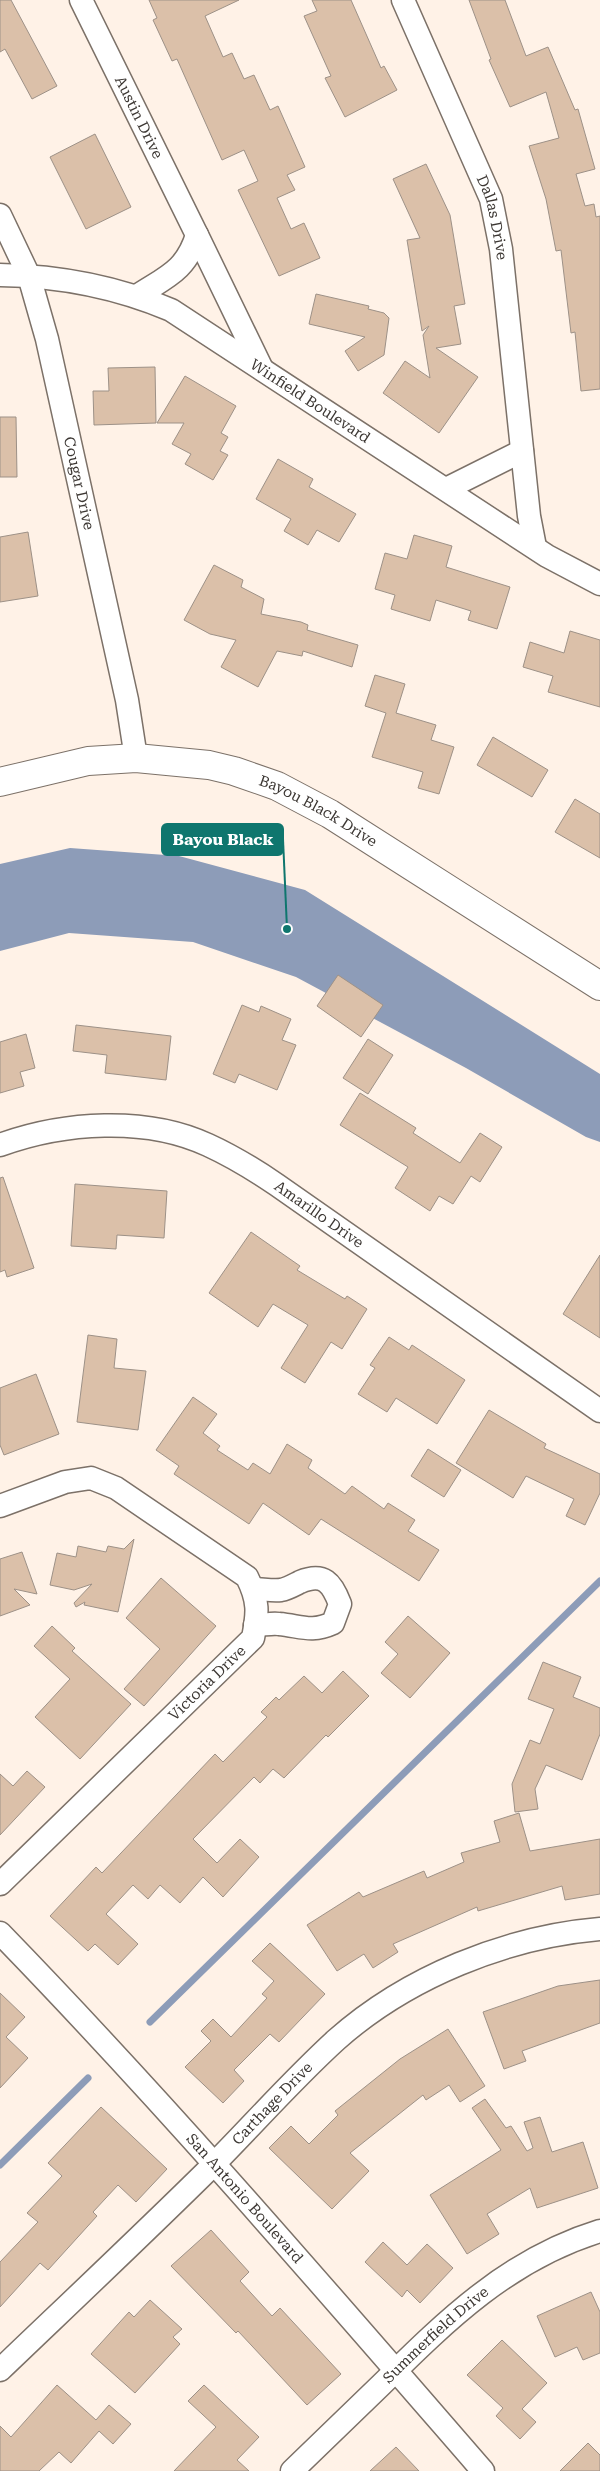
<svg xmlns="http://www.w3.org/2000/svg" width="600" height="2471" font-family="'Roboto Serif',serif">
<style>
.water{fill:#8d9cb8}
.lines{fill:none;stroke-linecap:round;stroke-linejoin:round}
.stream{stroke:#8d9cb8;stroke-width:7}
.building{fill:#dbc0a9;stroke:#9d9187}
.minor-casing{stroke:#7c7168;stroke-width:25}
.secondary-casing{stroke:#7c7168;stroke-width:30}
.minor{stroke:#fff;stroke-width:22}
.secondary{stroke:#fff;stroke-width:28}
.labels{text-anchor:middle;dominant-baseline:central;stroke-width:4;stroke-linejoin:round;paint-order:stroke}
.street-label{font-size:15px;fill:#3c3733;stroke:#fff}
.leader{fill:none;stroke:#0f766e;stroke-width:2}
.callout-dot{fill:#0f766e;stroke:#fff;stroke-width:2}
.callout{fill:#0f766e;stroke:#0f766e;stroke-width:2}
.callout-label{font-size:16px;text-anchor:middle;font-weight:bold;fill:#fff}
</style>
<rect width="100%" height="100%" fill="#fff2e7"/>
<polygon class="water" points="70,848 179,856 305,890 600,1074 600,1142 586,1137 466,1068 296,977 193,942 69,933 0,951 0,864"/>
<g class="lines">
<g class="stream">
<polyline points="150,2022 600,1581"/>
<polyline points="0,2165 88,2078"/>
</g>
</g>
<g class="building">
<polygon points="0,0 11,0 57,86 32,99 5,49 0,52"/>
<polygon points="149,0 239,0 205,16 223,57 232,53 244,79 254,75 270,110 278,106 305,167 287,175 295,190 277,198 291,229 304,223 320,258 279,276 238,190 258,181 244,150 222,160 177,59 172,61 153,20 157,18"/>
<polygon points="312,0 351,0 381,68 384,66 397,90 345,117 325,78 331,76 304,16 317,11"/>
<polygon points="469,0 505,0 526,56 548,47 575,110 578,109 595,169 576,174 585,206 594,204 596,217 600,216 600,389 581,391 575,332 571,333 561,250 556,251 546,199 529,146 559,138 546,92 510,107 489,60 491,59"/>
<polygon points="95,134 131,207 86,229 50,157"/>
<polygon points="426,164 450,215 465,304 454,306 461,344 436,348 478,377 439,433 383,393 405,361 430,378 423,335 429,326 422,331 407,240 420,238 393,179"/>
<polygon points="316,294 369,306 368,309 384,313 389,318 384,355 358,371 345,351 365,337 309,324"/>
<polygon points="155,367 156,423 94,425 93,391 109,391 108,368"/>
<polygon points="185,376 236,406 221,433 228,437 220,451 228,455 213,480 185,464 191,454 172,444 184,423 157,423"/>
<polygon points="0,417 16,417 17,477 0,477"/>
<polygon points="278,459 313,479 309,487 356,514 339,542 317,530 308,545 284,531 291,519 256,499"/>
<polygon points="28,532 38,596 0,602 0,537"/>
<polygon points="414,535 452,546 446,567 510,587 497,629 468,620 471,611 436,600 430,621 391,609 395,595 375,589 385,553 407,559"/>
<polygon points="214,565 243,580 241,587 264,599 261,614 301,622 308,625 307,630 358,645 352,667 303,651 302,656 277,651 258,687 221,667 236,640 210,634 184,620"/>
<polygon points="570,631 600,640 600,707 548,692 553,676 523,667 530,642 564,653"/>
<polygon points="375,675 405,684 396,713 436,725 431,740 454,747 439,794 418,788 423,772 372,757 386,713 365,706"/>
<polygon points="493,737 548,770 532,797 477,765"/>
<polygon points="575,799 600,814 600,858 555,832"/>
<polygon points="338,975 383,1005 361,1037 317,1006"/>
<polygon points="242,1005 259,1012 261,1006 291,1019 282,1040 296,1045 277,1090 239,1074 235,1083 213,1074"/>
<polygon points="76,1025 171,1036 166,1080 105,1073 107,1055 73,1051"/>
<polygon points="26,1034 35,1068 20,1072 24,1086 0,1093 0,1042"/>
<polygon points="368,1039 393,1055 368,1094 343,1078"/>
<polygon points="360,1093 416,1128 413,1133 460,1163 480,1133 502,1147 480,1182 471,1176 453,1204 439,1196 430,1211 395,1188 408,1167 340,1125"/>
<polygon points="3,1177 34,1268 7,1277 5,1270 0,1272 0,1178"/>
<polygon points="75,1184 167,1191 164,1238 117,1235 116,1249 71,1246"/>
<polygon points="251,1232 300,1266 297,1270 345,1299 347,1296 367,1309 342,1349 331,1342 305,1383 281,1368 308,1325 273,1304 258,1327 209,1293"/>
<polygon points="600,1255 600,1338 563,1314"/>
<polygon points="88,1335 117,1339 114,1368 146,1371 138,1430 77,1422"/>
<polygon points="389,1337 409,1350 412,1345 465,1380 437,1424 396,1398 387,1412 358,1394 375,1368 370,1365"/>
<polygon points="36,1374 59,1434 4,1455 0,1445 0,1388"/>
<polygon points="193,1397 217,1414 203,1433 220,1446 217,1450 248,1470 253,1463 270,1474 287,1444 312,1460 308,1468 345,1494 352,1486 384,1509 388,1503 415,1520 408,1531 439,1550 419,1581 321,1519 309,1535 263,1503 249,1524 174,1474 179,1466 156,1450"/>
<polygon points="489,1410 546,1444 544,1448 600,1474 600,1493 585,1525 566,1516 574,1499 526,1476 513,1498 456,1463"/>
<polygon points="428,1449 461,1470 444,1497 411,1476"/>
<polygon points="134,1539 118,1612 84,1605 85,1602 76,1607 74,1603 92,1584 74,1590 50,1585 57,1553 76,1557 78,1546 106,1552 108,1546 124,1549"/>
<polygon points="22,1552 37,1594 14,1589 30,1605 0,1616 0,1559"/>
<polygon points="161,1578 216,1626 144,1706 124,1689 160,1649 126,1618"/>
<polygon points="408,1616 450,1653 410,1698 381,1673 398,1654 385,1642"/>
<polygon points="52,1626 75,1648 72,1651 131,1704 80,1759 35,1717 70,1679 34,1646"/>
<polygon points="543,1662 581,1677 573,1697 600,1708 600,1734 582,1780 546,1765 535,1789 538,1809 515,1812 512,1784 530,1740 540,1744 554,1709 528,1699"/>
<polygon points="343,1671 369,1696 328,1737 326,1735 284,1778 273,1769 260,1783 254,1777 193,1839 217,1863 240,1839 259,1857 223,1897 203,1877 180,1903 160,1885 148,1899 133,1885 106,1914 138,1944 118,1965 95,1944 88,1951 50,1916 96,1867 102,1873 215,1754 223,1762 267,1717 261,1712 276,1697 279,1700 304,1676 322,1693"/>
<polygon points="27,1771 45,1787 0,1835 0,1774 13,1786"/>
<polygon points="519,1813 530,1851 600,1839 600,1894 565,1900 562,1886 478,1911 477,1907 393,1944 398,1952 373,1968 364,1954 337,1971 307,1925 359,1892 363,1897 424,1871 427,1878 464,1862 461,1853 500,1842 494,1821"/>
<polygon points="270,1943 325,1994 279,2042 270,2034 234,2070 244,2081 223,2103 185,2067 211,2041 201,2031 213,2019 231,2037 267,1998 262,1994 274,1981 252,1961"/>
<polygon points="600,1980 600,2023 522,2051 526,2061 504,2069 483,2012 558,1986"/>
<polygon points="0,1993 25,2017 6,2037 28,2058 0,2088"/>
<polygon points="448,2029 485,2086 460,2102 449,2085 426,2100 423,2095 350,2153 369,2171 332,2209 269,2148 291,2126 309,2144 338,2115 335,2111 400,2059"/>
<polygon points="485,2099 506,2128 511,2126 527,2151 533,2148 524,2122 540,2117 552,2152 583,2142 598,2188 537,2208 530,2188 487,2214 499,2234 467,2254 430,2195 501,2150 472,2108"/>
<polygon points="101,2107 167,2169 136,2202 118,2185 93,2212 97,2216 48,2270 40,2263 0,2307 0,2262 38,2222 27,2213 62,2176 48,2163"/>
<polygon points="211,2230 249,2272 240,2281 272,2316 280,2308 341,2374 307,2405 238,2331 236,2333 171,2266"/>
<polygon points="383,2242 407,2265 427,2244 453,2268 420,2303 407,2290 402,2297 365,2262"/>
<polygon points="591,2292 600,2312 600,2353 583,2360 577,2347 555,2357 537,2316"/>
<polygon points="150,2300 182,2329 173,2337 180,2344 135,2393 91,2354 129,2312 134,2317"/>
<polygon points="502,2340 547,2383 522,2409 536,2422 520,2439 496,2416 503,2408 467,2375"/>
<polygon points="57,2385 96,2420 109,2405 131,2424 113,2444 99,2431 71,2463 59,2452 39,2471 0,2471 0,2426 11,2437"/>
<polygon points="204,2385 259,2437 237,2460 249,2471 174,2471 216,2427 188,2401"/>
<polygon points="588,2443 600,2455 600,2471 560,2471"/>
<polygon points="396,2447 419,2471 370,2471"/>
</g>
<g class="lines">
<g class="minor-casing">
<g id="minor">
<path id="s1" d="M 81,0 L 197,235 C 186,271 166,277 137,296"/>
<path id="s2" d="M 403,0 L 491,199 L 501,249 L 529,516 L 535,547"/>
<path id="s3" d="M 0,215 L 29,276 L 47,339 L 127,700 L 136,758"/>
<polyline points="197,235 262,369"/>
<path id="s4" d="M 0,275 C 59,276 117,287 171,310 L 547,556 L 600,584"/>
<polyline points="446,489 522,451"/>
<path id="s5" d="M 0,1145 C 63,1122 146,1116 208,1145 C 232,1156 255,1170 277,1185 L 600,1411"/>
<path d="M 0,1506 L 65,1482 L 91,1478 L 116,1488 L 247,1577 C 259,1601 258,1613 253,1638 L 0,1884"/>
<path d="M 253,1589 C 262,1589 272,1591 281,1590 C 287,1589 294,1585 300,1582 C 324,1572 332,1583 340,1604 L 333,1623 C 311,1633 301,1626 279,1624 C 272,1623 263,1625 255,1625"/>
<path id="s6" d="M 0,1933 C 168,2106 325,2289 483,2471"/>
<path id="s7" d="M 0,2370 C 69,2304 139,2238 207,2171 C 250,2128 291,2081 336,2040 C 407,1977 506,1937 600,1929"/>
<path id="s8" d="M 292,2471 C 322,2442 352,2413 382,2384 C 448,2319 509,2259 600,2231"/>
</g>
</g>
<g class="secondary-casing">
<g id="secondary">
<path id="s9" d="M 0,782 L 88,761 L 136,758 L 209,765 L 234,771 L 277,786 L 330,814 L 600,986"/>
</g>
</g>
<use href="#minor" class="minor"/>
<use href="#secondary" class="secondary"/>
</g>
<g class="labels">
<g class="street-label">
<text stroke="none"><textPath href="#s1" startOffset="131">Austin Drive</textPath></text>
<text stroke="none"><textPath href="#s2" startOffset="236">Dallas Drive</textPath></text>
<text stroke="none"><textPath href="#s4" startOffset="342">Winfield Boulevard</textPath></text>
<text stroke="none"><textPath href="#s3" startOffset="281">Cougar Drive</textPath></text>
<text stroke="none"><textPath href="#s9" startOffset="331">Bayou Black Drive</textPath></text>
<text stroke="none"><textPath href="#s5" startOffset="344">Amarillo Drive</textPath></text>
<text transform="translate(207 1683) rotate(-44)">Victoria Drive</text>
<text stroke="none"><textPath href="#s7" startOffset="381">Carthage Drive</textPath></text>
<text stroke="none"><textPath href="#s6" startOffset="361">San Antonio Boulevard</textPath></text>
<text stroke="none"><textPath href="#s8" startOffset="198">Summerfield Drive</textPath></text>
</g>
</g>
<path class="leader" d="M287 929L283 839"/>
<circle class="callout-dot" cx="287" cy="929" r="5"/>
<rect class="callout" x="162" y="824" width="121" height="31" rx="5"/>
<g class="callout-label">
<text x="223" y="845">Bayou Black</text>
</g>
</svg>
